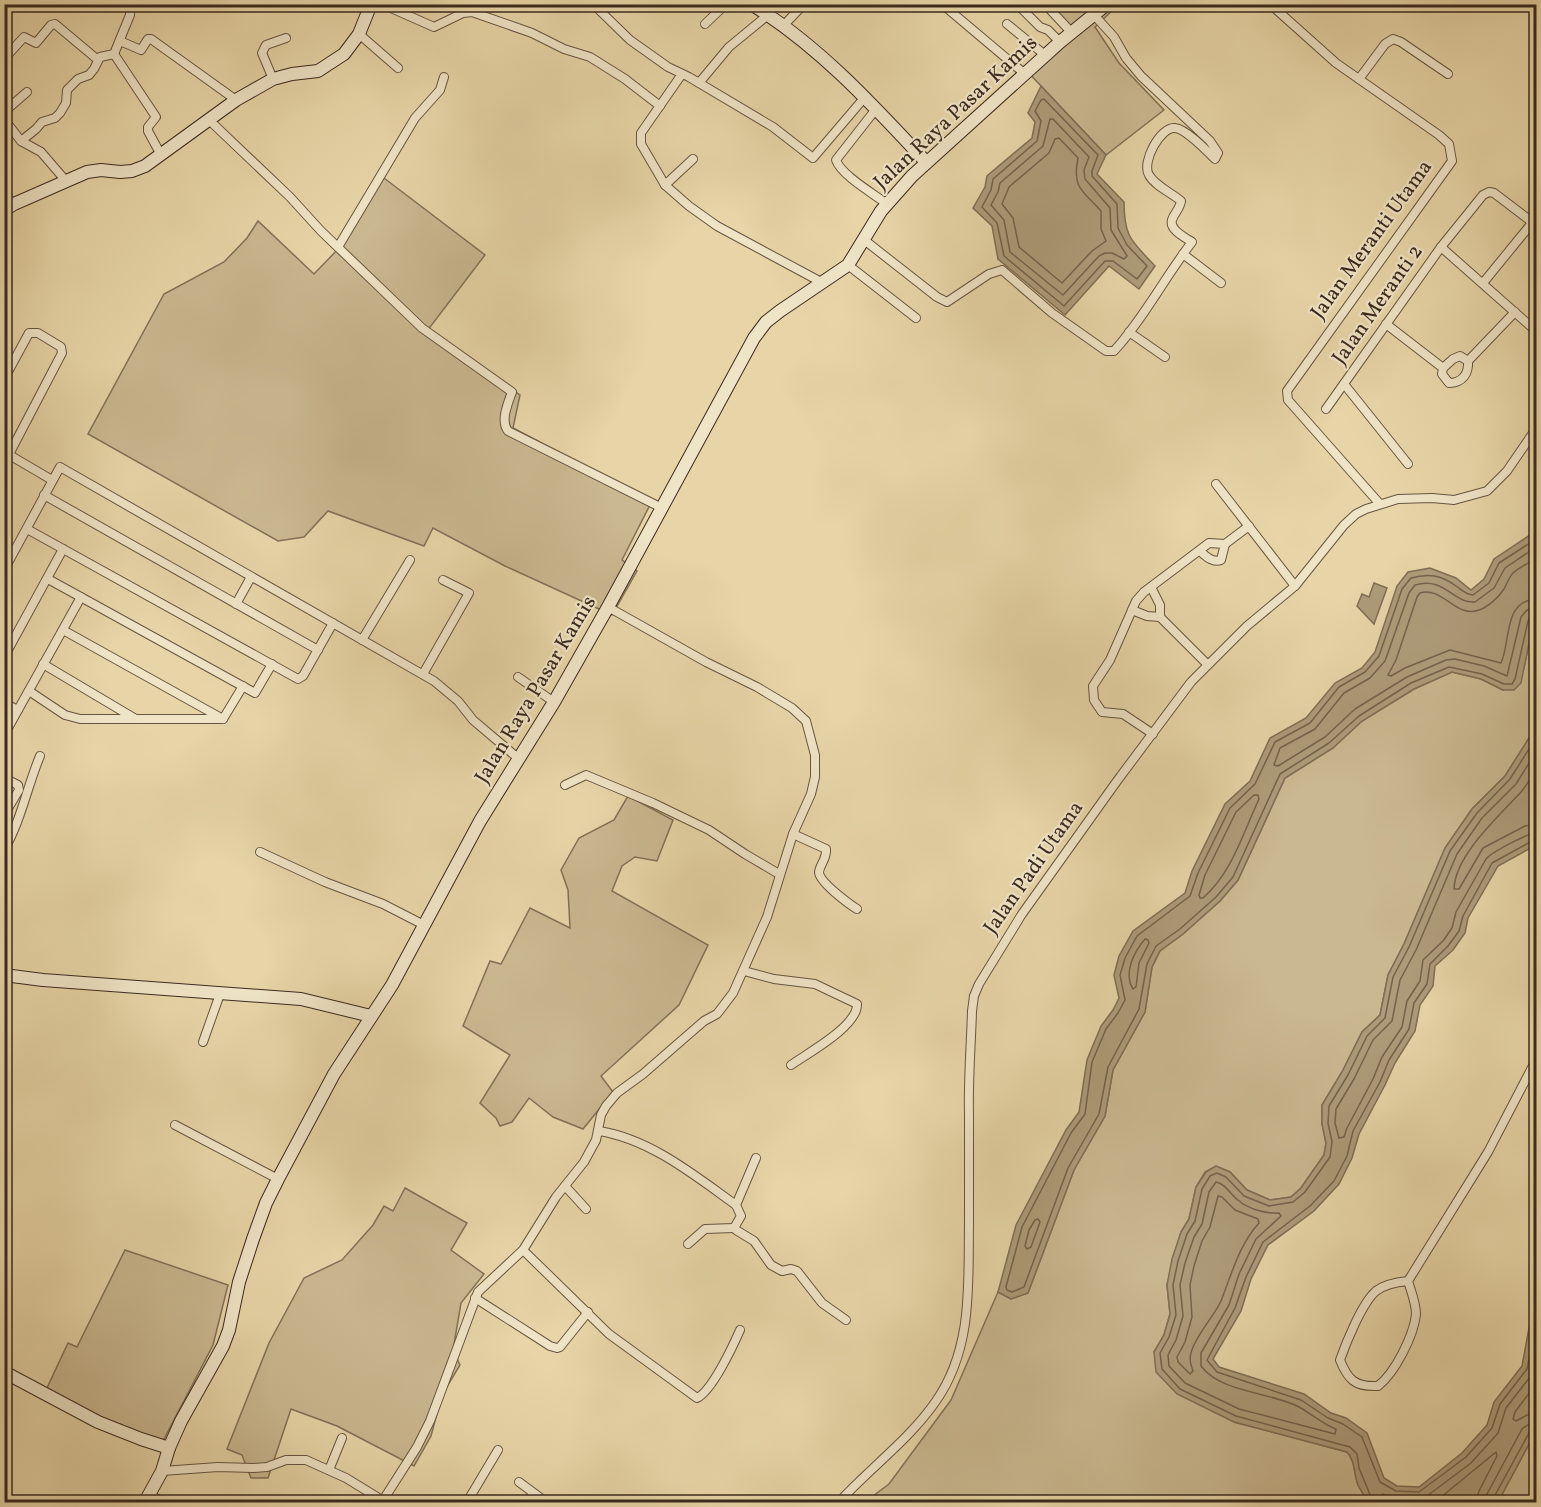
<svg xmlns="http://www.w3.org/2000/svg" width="1541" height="1507" font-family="Vollkorn,serif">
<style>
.green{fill:#cab890;stroke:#827158;stroke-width:1.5}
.water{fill:#ad9b79;stroke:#7f6e55;stroke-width:1.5}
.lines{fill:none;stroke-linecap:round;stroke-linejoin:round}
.shore{stroke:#74624c;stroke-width:1.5}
.street-casing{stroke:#665541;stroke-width:10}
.secondary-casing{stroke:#3b2a1f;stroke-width:14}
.street{stroke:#efe4c6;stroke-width:8}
.secondary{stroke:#efe4c6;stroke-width:12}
.labels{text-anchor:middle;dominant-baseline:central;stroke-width:4.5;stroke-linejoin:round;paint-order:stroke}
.street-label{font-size:21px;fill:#3b2a1f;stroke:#efe4c6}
</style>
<rect width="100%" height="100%" fill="#e7d5a7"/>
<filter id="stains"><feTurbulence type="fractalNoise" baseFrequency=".00333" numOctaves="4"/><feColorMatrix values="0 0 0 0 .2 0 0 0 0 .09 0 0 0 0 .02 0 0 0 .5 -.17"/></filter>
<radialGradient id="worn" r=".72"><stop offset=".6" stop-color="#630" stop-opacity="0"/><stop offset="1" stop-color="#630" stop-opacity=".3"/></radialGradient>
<g class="green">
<polygon points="1041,5 1118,5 1095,27 1119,63 1164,110 1106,155 1025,69 1067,29"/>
<polygon points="380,175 485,255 427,331 520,395 513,428 652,501 622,560 637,571 612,615 505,566 433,528 424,546 328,511 304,537 278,541 88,434 164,294 224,262 247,238 258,221 314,274 341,246"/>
<path d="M 1536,608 L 1536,727 L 1505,776 L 1472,809 L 1445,848 L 1404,944 L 1388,975 L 1380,1015 L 1362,1032 L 1342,1072 L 1322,1105 L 1322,1124 L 1326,1143 L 1324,1155 L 1301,1188 L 1291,1197 L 1270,1200 L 1247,1190 L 1230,1172 L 1216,1166 L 1205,1172 L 1196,1187 L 1189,1219 L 1181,1232 L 1167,1285 L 1170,1314 L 1164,1335 L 1154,1352 L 1234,1422 L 1347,1452 C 1355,1460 1354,1474 1358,1485 C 1361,1491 1365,1497 1369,1502 L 865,1502 L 889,1484 L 951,1400 L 998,1292 L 1011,1299 L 1028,1293 L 1074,1170 L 1105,1116 L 1113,1070 L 1145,1012 L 1152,967 L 1160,951 L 1183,934 L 1220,901 L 1238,880 L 1285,778 L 1333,748 L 1362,721 L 1414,689 L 1452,672 L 1481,679 L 1503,690 L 1524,668 Z"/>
<polygon points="628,796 673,820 657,861 635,857 622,866 612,891 708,945 679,1005 601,1076 613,1092 583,1129 553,1117 529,1098 512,1122 500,1126 496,1118 480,1103 510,1055 463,1026 490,961 501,964 530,908 570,928 568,890 561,870 579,838 614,820"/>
<polygon points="405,1188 467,1223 451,1250 484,1274 461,1303 453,1350 460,1365 442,1395 431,1436 414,1466 337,1426 291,1409 268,1478 251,1478 242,1455 227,1449 269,1343 304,1278 342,1260 373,1225 384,1206 393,1211"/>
<polygon points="125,1250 228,1285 213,1345 163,1441 106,1422 47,1388 68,1343 77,1347"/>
<polygon points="1536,1431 1536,1502 1498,1502"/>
</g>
<g class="water">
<path d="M 1041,86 L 1106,155 L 1097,174 L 1124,202 C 1124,238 1132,241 1155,266 L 1139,289 L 1109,266 L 1065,315 L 998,259 L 992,226 L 973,208 L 985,187 L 987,176 L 1032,138 L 1035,122 L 1028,113 Z"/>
<polygon points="1536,531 1536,608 1521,683 1514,690 1503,690 1481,679 1452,672 1414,689 1362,721 1333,748 1285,778 1238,880 1220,901 1183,934 1160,951 1152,967 1145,1012 1113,1070 1105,1116 1074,1170 1028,1293 1011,1299 998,1292 1016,1225 1066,1130 1079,1112 1087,1060 1101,1026 1113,1010 1119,998 1114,975 1119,956 1133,931 1185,893 1192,871 1225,804 1250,781 1270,738 1306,718 1335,683 1362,668 1375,652 1397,586 1408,572 1430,568 1456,578 1471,590 1484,579 1494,559"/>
<polygon points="1374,583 1387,588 1374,624 1357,606 1362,594 1369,597"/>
<path d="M 1536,727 L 1536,845 L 1498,866 L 1468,918 L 1465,933 L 1453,950 L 1435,966 L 1433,986 L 1420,1005 L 1415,1031 L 1395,1063 L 1385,1085 L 1359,1134 L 1352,1158 L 1339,1184 L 1314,1211 L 1268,1245 L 1251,1279 L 1241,1311 L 1213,1359 L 1219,1367 L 1304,1394 L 1331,1413 L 1346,1418 L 1367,1433 L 1384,1478 L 1397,1486 L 1419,1487 L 1462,1453 L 1487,1425 L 1494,1402 L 1522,1366 L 1529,1328 L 1536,1312 L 1536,1431 L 1498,1502 L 1369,1502 C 1365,1497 1361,1491 1358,1485 C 1354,1474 1355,1460 1347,1452 L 1234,1422 L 1177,1394 L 1156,1372 L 1154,1352 L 1164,1335 L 1170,1314 L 1167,1285 L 1172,1259 L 1181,1232 L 1189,1219 L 1196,1187 L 1206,1172 L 1216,1166 L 1230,1172 L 1247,1190 L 1270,1200 L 1291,1197 L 1301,1188 L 1324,1155 L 1326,1143 L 1322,1124 L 1322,1105 L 1342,1072 L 1362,1032 L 1380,1015 L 1388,975 L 1404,944 L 1445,848 L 1472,809 L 1505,776 Z"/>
</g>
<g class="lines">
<g class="shore">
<polygon points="1044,99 1098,155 1092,171 1092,176 1117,204 1118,228 1127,245 1147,266 1137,279 1113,261 1105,261 1064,306 1004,256 997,223 982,207 991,190 993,179 1037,141 1041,121 1035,111 1041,100"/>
<polygon points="1050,119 1053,119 1089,157 1084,170 1085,179 1110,208 1111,230 1127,256 1124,259 1112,253 1105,253 1099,256 1063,295 1010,252 1004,220 991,205 998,192 1000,183 1043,146"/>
<path d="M 1059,138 L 1078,158 C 1072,188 1082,190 1101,211 L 1101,229 L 1106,241 L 1092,251 L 1062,283 L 1019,247 L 1013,218 L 1002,204 L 1009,187 L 1049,153 L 1055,139 Z"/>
<path d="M 1536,539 L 1499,563 L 1489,583 L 1473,595 C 1466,595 1462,590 1456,586 C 1441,575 1428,573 1411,578 L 1402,589 L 1379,656 L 1365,672 L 1339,687 L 1310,723 L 1275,742 L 1255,784 L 1230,808 L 1198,873 L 1190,896 L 1137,936 L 1125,958 L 1120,975 L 1125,1000 L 1118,1013 L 1106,1029 L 1092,1062 L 1085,1114 L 1071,1133 L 1022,1227 L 1006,1287 L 1007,1290 L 1012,1292 L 1024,1287 L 1068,1168 L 1099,1114 L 1108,1067 L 1139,1009 L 1147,964 L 1156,946 L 1180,929 L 1216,897 L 1233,877 L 1280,774 L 1329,743 L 1359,716 L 1411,683 L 1449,667 L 1482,674 L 1504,684 L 1512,684 L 1515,679 L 1528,621 L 1531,617 L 1536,616"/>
<path d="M 1536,547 L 1505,568 L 1494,588 L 1475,602 C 1453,604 1445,576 1415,585 L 1409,593 L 1385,661 L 1370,678 L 1344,693 L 1315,729 L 1280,748 L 1274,765 L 1278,766 L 1325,737 L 1355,709 L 1407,677 L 1446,660 L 1455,659 L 1484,666 L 1507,676 L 1521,617 L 1527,610 L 1536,608"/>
<path d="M 1536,558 C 1529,563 1520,567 1513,573 C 1509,577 1507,584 1504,589 C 1499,597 1488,607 1479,610 C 1456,619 1443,586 1420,593 L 1417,597 L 1396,660 L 1388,675 L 1391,676 L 1405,668 L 1450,650 L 1501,663 C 1511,641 1503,601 1536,599"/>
<path d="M 1536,752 L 1516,784 L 1482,818 L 1457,854 L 1416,950 L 1400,980 L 1392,1021 L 1373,1040 L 1354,1079 L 1336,1109 L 1335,1123 L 1339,1138 L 1344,1137 L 1347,1128 L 1373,1079 L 1382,1057 L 1402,1027 L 1407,1001 L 1420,981 L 1423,960 L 1443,941 L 1452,928 L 1456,912 L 1486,859 C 1492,852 1528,833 1536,833"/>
<path d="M 1536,769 C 1532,776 1527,785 1521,792 C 1499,816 1455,855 1454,889 L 1459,889 L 1483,848 L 1525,826 L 1536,824"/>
<path d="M 1254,795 L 1258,795 L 1259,799 C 1243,833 1232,873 1203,898 L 1200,898 L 1199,895 L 1205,875 L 1236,812 Z"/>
<polyline points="1536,840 1532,841 1492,863 1463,916 1459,931 1448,946 1430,964 1427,984 1414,1003 1409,1029 1389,1060 1380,1082 1353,1131 1347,1156 1334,1181 1310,1206 1263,1242 1246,1277 1235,1308 1207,1360 1217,1372 1301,1400 1328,1418 1343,1424 1362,1437 1380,1482 1396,1491 1419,1492 1466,1457 1492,1428 1500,1404 1527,1369 1536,1326"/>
<path d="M 1145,939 L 1148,940 L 1149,943 L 1139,963 L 1136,987 L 1133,989 C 1123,973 1134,952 1145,939 Z"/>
<path d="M 1216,1182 C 1226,1184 1230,1194 1238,1200 C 1248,1209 1266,1214 1279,1213 L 1281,1216 L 1256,1239 L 1239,1274 L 1229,1305 L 1201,1353 L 1201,1366 C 1221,1393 1271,1392 1299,1407 C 1312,1414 1322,1424 1336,1429 L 1335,1434 L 1239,1409 L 1185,1383 L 1169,1366 L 1168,1355 L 1176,1340 L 1183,1316 L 1180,1285 L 1185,1263 L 1194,1237 L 1202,1224 L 1209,1192 Z"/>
<path d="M 1218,1196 L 1222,1197 L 1235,1210 L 1258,1219 L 1259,1223 C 1239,1245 1232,1273 1221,1301 C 1213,1318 1195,1336 1191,1353 C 1189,1360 1191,1365 1193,1371 L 1190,1374 L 1178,1362 L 1177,1357 L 1185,1342 L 1192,1317 L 1190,1285 L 1194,1266 L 1202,1241 L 1210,1227 Z"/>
<polygon points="1038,1219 1040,1222 1031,1247 1027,1249 1025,1246 1029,1230 1035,1220"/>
<polyline points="1536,1384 1515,1412 1513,1419 1516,1421 1527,1415 1536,1413"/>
<polyline points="1373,1502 1359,1468 1357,1454 1350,1447 1236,1416 1180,1389 1162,1369 1160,1353 1169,1337 1176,1315 1173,1285 1178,1261 1187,1234 1195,1221 1202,1189 1210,1176 1217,1173 1226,1177 1244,1196 1269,1206 1293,1202 1305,1192 1330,1157 1332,1142 1328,1123 1329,1106 1348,1075 1367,1036 1385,1018 1393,977 1409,947 1450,851 1477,813 1510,779 1536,738"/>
<polyline points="1381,1502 1380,1496 1383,1494 1395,1499 1423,1499 1471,1463 1498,1433 1506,1408 1533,1373 1536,1361"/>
<polyline points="1435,1502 1496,1452 1497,1456 1479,1491 1476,1502"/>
<polyline points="1486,1502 1487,1494 1522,1429 1529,1424 1536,1422"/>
<polyline points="1493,1502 1494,1497 1529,1433 1536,1430"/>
</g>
<g class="street-casing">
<g id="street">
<polyline points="159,4 165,7 169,4"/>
<polyline points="382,4 434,27 463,13 472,12 532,33 564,49 590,57 625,79 660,106"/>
<polyline points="593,4 630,40 668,67 689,77 773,127 813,158 865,97"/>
<polyline points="942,4 1025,74"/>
<polyline points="1017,4 1040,27 1048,30 1060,42"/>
<polyline points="1045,4 1072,33"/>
<polyline points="1270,4 1336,63 1439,135 1449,144 1452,161 1287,391 1288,400 1379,503"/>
<polyline points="705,24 726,4"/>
<polyline points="1007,24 1045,55"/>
<polyline points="783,26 804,4"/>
<polyline points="359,34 398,68"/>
<polyline points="120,41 141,50 148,39 151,39 236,100"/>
<polyline points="114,54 156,117 148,127 148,131 161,155"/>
<polyline points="4,59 24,37 36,43 51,25 55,24 98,60"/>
<polyline points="682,74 641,133 641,144 665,185 689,206 717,226 823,283"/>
<polyline points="273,79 262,53 266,45 286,38"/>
<polyline points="1359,79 1385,44 1393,39 1401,42 1448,74"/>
<polyline points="699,83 729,47 768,15"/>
<path d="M 876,109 L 836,160 C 841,175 874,194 887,204"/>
<polyline points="4,112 27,92"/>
<polyline points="4,119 21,141 41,152 66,181"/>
<path d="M 208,119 L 290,197 L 321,231 L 422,328 L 512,392 C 508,403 500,421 508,431 L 662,508"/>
<polyline points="21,141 36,129 42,122 55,118 60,113 66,103 67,90 78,79 89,75 94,69 100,57 114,54 130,15 130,9 126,4"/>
<polyline points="1536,172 1536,173"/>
<polyline points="665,185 693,159"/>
<polyline points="4,194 14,204"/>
<path d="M 863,239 L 937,297 L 947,302 L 989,274 L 1002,270 L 1052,313 L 1106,351 L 1114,351 C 1144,318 1165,277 1192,242 C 1186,238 1169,230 1172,220 C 1174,213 1180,209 1181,201 C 1172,193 1155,186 1149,175 C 1141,162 1161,126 1175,128 C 1186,129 1207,151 1215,159 L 1218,153 L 1210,141 L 1141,76 L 1126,58 L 1114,37 L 1095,16"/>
<polyline points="338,247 415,118 440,90 444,77"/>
<polyline points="1441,247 1536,331"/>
<polyline points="1183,254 1221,283"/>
<polyline points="848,265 916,318"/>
<polyline points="1483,283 1536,218"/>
<path d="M 1386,324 L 1443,368 L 1442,374 L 1449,383 C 1462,383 1469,374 1468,361 L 1460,356 L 1453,359 L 1443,368"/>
<polyline points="1129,332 1165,357"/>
<polyline points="1468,361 1515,312"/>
<polyline points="4,379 29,333 38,333 61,347 62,353 4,464"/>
<polyline points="1344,384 1408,464"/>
<polyline points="1326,409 1441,247 1483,195 1489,192 1494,193 1536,225"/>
<polyline points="6,453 52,480"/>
<polyline points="1216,484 1295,586"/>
<polyline points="44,495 318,650"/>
<polyline points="27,529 298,679 303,676 333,623"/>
<path d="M 1200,551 C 1206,556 1212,563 1221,560 L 1225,544"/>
<polyline points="4,570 60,467 434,681 458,701 473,720 519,759"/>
<polyline points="48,579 255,693 272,664"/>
<polyline points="236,604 251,577"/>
<polyline points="1132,610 1147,616 1160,617 1160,605 1151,587"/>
<polyline points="1160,617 1207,664"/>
<polyline points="63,630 223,719"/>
<polyline points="362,640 410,560"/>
<polyline points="4,657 63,549"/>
<polyline points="43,664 134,718"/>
<polyline points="423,674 469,593 443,580"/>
<polyline points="518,677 554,702"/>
<polyline points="29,691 65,715 80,719 223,719 243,686"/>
<polyline points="4,703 18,710"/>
<polyline points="1153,734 1123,714 1102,712 1094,700 1093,686 1110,660 1136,601 1144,592 1209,543 1225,544 1249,526"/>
<polyline points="4,735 81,597"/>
<polyline points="4,778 18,785 19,790 4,815"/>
<polyline points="565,785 586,775 653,803 709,830 745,854 779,874"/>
<path d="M 793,834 L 826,849 C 827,859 820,864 819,872 C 819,882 849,904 857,909"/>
<path d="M 4,850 C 21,821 27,787 40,756"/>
<polyline points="260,852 325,882 383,904 424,925"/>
<path d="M 744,971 L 774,979 L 815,984 L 857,1004 C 858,1026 808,1053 791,1065"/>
<polyline points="203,1042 220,994"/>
<polyline points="175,1125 278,1179"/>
<path d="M 599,1131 C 650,1139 694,1175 736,1205 L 741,1216 L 734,1228 L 736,1230 L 754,1241 L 771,1265 L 782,1271 L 791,1269 L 797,1271 L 822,1303 L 846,1320"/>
<polyline points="565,1186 586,1209"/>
<polyline points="736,1205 756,1158"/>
<polyline points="688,1244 705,1229 734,1228"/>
<path d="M 523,1250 L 609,1334 L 697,1398 C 712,1391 733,1346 740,1330"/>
<path d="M 1408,1281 C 1398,1282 1385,1284 1376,1291 C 1362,1303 1346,1343 1340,1360 C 1348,1380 1355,1387 1378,1386 C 1395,1373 1414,1335 1416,1314 C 1416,1303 1411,1291 1408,1281 L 1488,1152 L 1536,1060"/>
<polyline points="475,1298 550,1346 557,1348 560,1347 588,1312"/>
<polyline points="329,1470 342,1438"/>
<polyline points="162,1471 218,1467 253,1468 267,1467 286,1460 306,1460 346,1478 385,1502"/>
<polyline points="519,1482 546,1502"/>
<polyline points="150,1495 163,1502"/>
<polyline points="382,1502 417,1447 430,1421 478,1292 523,1250 556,1197 584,1162 596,1140 601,1115 606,1106 617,1093 643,1074 704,1021 717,1014 733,993 767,917 793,834 811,794 815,777 815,755 806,721 792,708 757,687 706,662 608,607"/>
<polyline points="467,1502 498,1450"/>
<polyline points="528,1502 533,1493"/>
<path d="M 839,1502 C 870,1468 910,1439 936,1401 C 973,1348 968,1285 969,1225 C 969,1188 969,1152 969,1115 C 968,1080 971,1046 972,1011 L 974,996 L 979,984 L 1022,914 L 1117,781 L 1191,682 L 1247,626 L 1295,586 L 1344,525 L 1356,514 L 1366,509 L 1398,499 L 1432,498 L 1454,500 L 1487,491 L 1507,471 L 1533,433 L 1536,431"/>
</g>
</g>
<g class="secondary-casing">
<g id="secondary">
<path d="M 751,4 C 818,45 873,105 926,162"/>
<polyline points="4,210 14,204 87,172 101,170 120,172 132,171 145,166 236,100 273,79 292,74 318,71 344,54 359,34 371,4"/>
<polyline points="4,975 43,980 301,999 371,1016"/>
<polyline points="4,1372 98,1422 141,1439 169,1448"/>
<polyline points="145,1502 162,1471 169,1448 181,1421 223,1346 229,1330 239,1282 253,1239 266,1203 278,1179 334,1074 392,985 480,821 554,702 608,607 754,338 766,322 780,311 848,265 881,211 912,176 1060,42 1107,4"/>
</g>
</g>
<use href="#street" class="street"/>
<use href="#secondary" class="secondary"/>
</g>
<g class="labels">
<g class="street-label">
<text transform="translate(956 113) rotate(-43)">Jalan Raya Pasar Kamis</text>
<text transform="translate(1372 240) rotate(-54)">Jalan Meranti Utama</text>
<text transform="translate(1378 305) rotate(-55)">Jalan Meranti 2</text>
<text transform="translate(536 690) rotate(-59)">Jalan Raya Pasar Kamis</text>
<text transform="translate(1034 868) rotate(-55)">Jalan Padi Utama</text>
</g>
</g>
<rect width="1541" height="1507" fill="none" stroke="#e7d5a7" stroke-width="24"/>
<rect x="6" y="6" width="1529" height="1495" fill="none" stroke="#3b2a1f" stroke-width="3"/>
<rect x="12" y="12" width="1517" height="1483" fill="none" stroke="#3b2a1f" stroke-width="1.5"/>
<rect width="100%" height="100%" filter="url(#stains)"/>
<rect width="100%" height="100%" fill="url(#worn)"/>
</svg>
